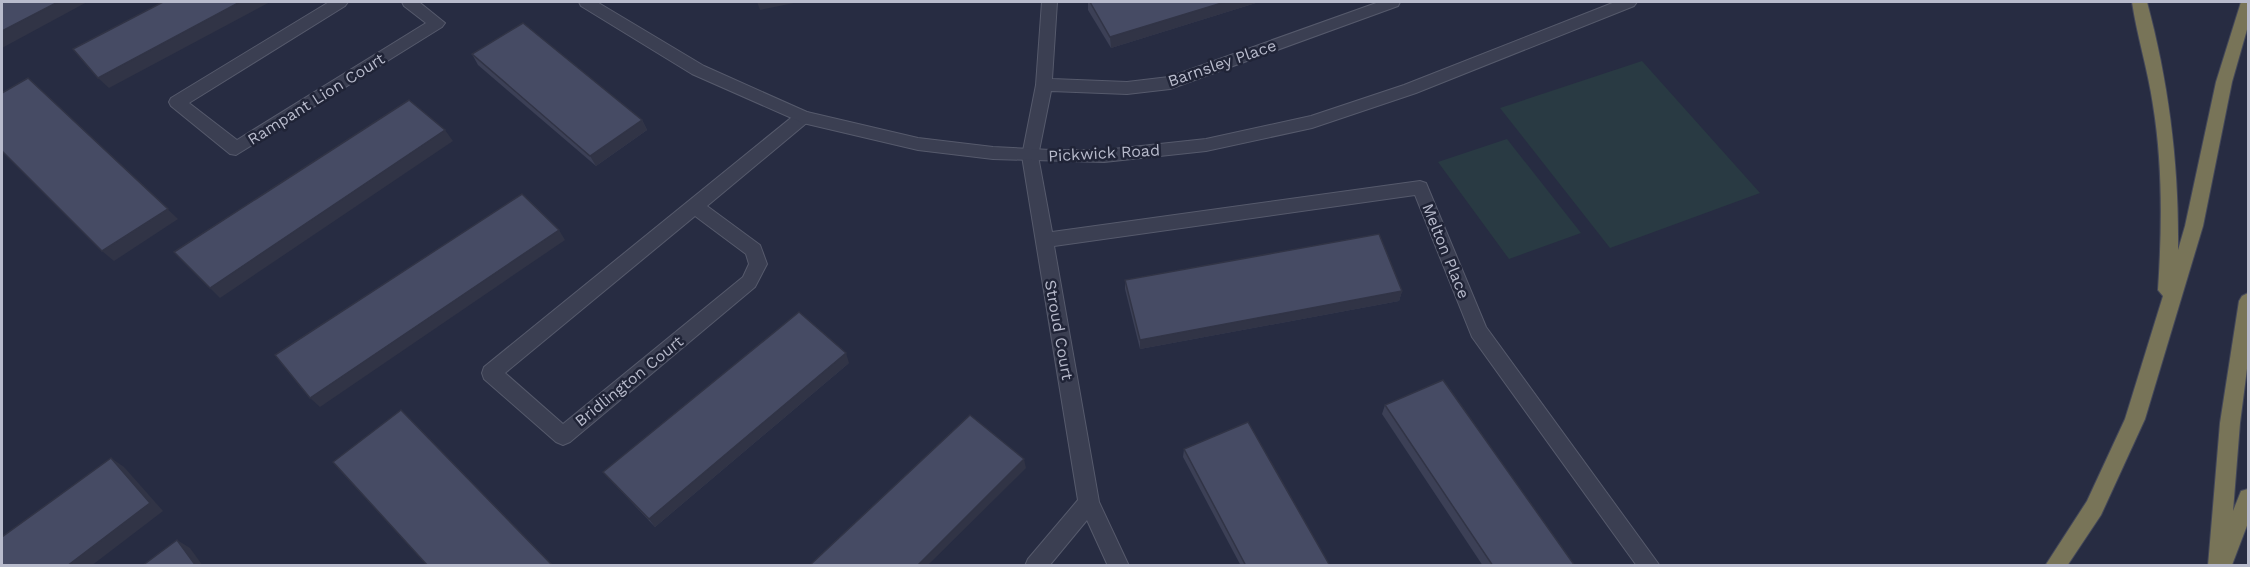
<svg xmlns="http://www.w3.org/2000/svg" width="2250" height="567" font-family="'Work Sans',sans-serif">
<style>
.green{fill:#293a43}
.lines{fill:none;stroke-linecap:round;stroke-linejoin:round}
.minor-casing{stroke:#565a6c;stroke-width:2}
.tertiary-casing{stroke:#565a6c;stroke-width:2}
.motorway-casing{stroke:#434759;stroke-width:2}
.minor{fill:#3b3f52;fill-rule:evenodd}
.tertiary{fill:#3b3f52;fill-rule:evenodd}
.motorway{fill:#787458;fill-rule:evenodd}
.wall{fill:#3c4056}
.shaded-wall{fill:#313446}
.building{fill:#464b64;stroke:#313446;stroke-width:1.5}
.labels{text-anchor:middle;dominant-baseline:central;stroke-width:5;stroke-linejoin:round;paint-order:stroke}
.street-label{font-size:16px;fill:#b8bbcc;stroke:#202437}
</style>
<rect width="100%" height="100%" fill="#272c42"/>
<g class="green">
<polygon points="1642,61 1760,193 1610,248 1500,108"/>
<polygon points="1507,139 1581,233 1509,259 1438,162"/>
</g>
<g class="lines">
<g class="minor-casing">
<g id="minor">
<polygon points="329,2 348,2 345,6 189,103 237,140 426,23 404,6 402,2 419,2 445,23 442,27 236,155 230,154 171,106 169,102 171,98"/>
<polygon points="1042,2 1057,2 1052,79 1127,82 1169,77 1379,2 1400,2 1398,6 1170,89 1127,94 1051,91 1038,156 1052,232 1420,181 1426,183 1486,327 1660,566 1637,566 1472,337 1415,195 1054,246 1099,502 1129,566 1108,566 1087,520 1049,566 1025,566 1028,559 1078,500 1022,156 1036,85"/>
<path d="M 803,111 L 809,113 L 811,117 L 809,121 L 707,206 L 760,245 L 767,264 L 755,287 L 570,442 L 563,445 L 556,442 L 484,379 L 482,373 L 484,367 L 797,113 ZM 695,216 L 746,254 L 749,264 L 743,277 L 563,424 L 505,373 Z"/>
</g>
</g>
<g class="tertiary-casing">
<polygon id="tertiary" points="579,2 597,2 704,66 807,112 918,138 993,147 1051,150 1104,150 1206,139 1311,116 1404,85 1615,2 1637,2 1634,6 1416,93 1312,128 1206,151 1104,162 993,159 918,150 803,123 692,74 581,6"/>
</g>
<g class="motorway-casing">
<g id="motorway">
<path d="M 2132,2 L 2147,2 C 2169,84 2179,165 2178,250 L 2185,226 L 2216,82 L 2241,2 L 2248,2 L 2248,26 L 2232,82 L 2203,226 L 2145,419 L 2101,515 L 2067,566 L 2045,566 L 2087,501 L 2125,419 L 2163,296 L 2158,290 C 2162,229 2163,166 2153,105 C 2148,70 2137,36 2132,2 Z"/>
<polygon points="2248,293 2248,361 2240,423 2233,511 2241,491 2248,489 2248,523 2232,565 2208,566 2220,423 2239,301 2242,296"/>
</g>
</g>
<use href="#minor" class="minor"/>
<use href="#tertiary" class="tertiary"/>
<use href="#motorway" class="motorway"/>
</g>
<g class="wall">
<polygon points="1088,2 1259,2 1111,48 1088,10"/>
<polygon points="472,54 642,120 647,130 596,166 478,65"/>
<polygon points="1125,280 1402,291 1399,301 1140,349 1125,289"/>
<polygon points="849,363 655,527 603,472"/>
<polygon points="1385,405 1575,566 1483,566 1382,414"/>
<polygon points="1184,449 1330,566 1241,566 1183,457"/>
</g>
<g class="shaded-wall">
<polygon points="58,2 87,2 2,48 2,31"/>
<polygon points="240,2 270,2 109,88 98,78"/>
<polygon points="757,2 799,2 760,10"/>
<polygon points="1225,2 1259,2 1111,48 1110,37"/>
<polygon points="28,78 178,219 114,261 102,251"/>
<polygon points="642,120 647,130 596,166 590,156"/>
<polygon points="445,130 453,141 220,298 210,288"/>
<polygon points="559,230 565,240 320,407 310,398"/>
<polygon points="1402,291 1399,301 1140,349 1140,340"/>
<polygon points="846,353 849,363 655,527 649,519"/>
<polygon points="111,458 124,467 163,511 91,566 67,566"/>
<polygon points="1024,459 1026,468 927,566 917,566"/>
<polygon points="177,540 190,548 203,566 196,566"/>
</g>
<g class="building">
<polygon points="2,2 58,2 2,31"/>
<polygon points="163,2 240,2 98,78 73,49"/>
<polygon points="1090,2 1225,2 1110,37"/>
<polygon points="523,23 642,120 590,156 472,54"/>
<polygon points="28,78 168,209 102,251 2,151 2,93"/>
<polygon points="409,100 445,130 210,288 174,252"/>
<polygon points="522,194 559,230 310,398 275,355"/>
<polygon points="1379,234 1402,291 1140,340 1125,280"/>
<polygon points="799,312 846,353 649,519 603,472"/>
<polygon points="1443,380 1575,566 1493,566 1385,405"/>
<polygon points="401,410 553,566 428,566 333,462"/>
<polygon points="970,415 1024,459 917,566 809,566"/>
<polygon points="1248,422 1330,566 1246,566 1184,449"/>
<polygon points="111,458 150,503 67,566 2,566 2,537"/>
<polygon points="177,540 196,566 142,566"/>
</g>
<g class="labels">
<g class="street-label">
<text transform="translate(1222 63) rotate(-19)">Barnsley Place</text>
<text transform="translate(316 99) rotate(-32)">Rampant Lion Court</text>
<text transform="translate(1104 153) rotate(-3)">Pickwick Road</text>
<text transform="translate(1446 251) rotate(68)">Melton Place</text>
<text transform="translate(1059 330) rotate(80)">Stroud Court</text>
<text transform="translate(629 381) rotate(-39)">Bridlington Court</text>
</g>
</g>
<rect width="2250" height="567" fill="none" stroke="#b8bbcc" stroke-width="6"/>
</svg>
